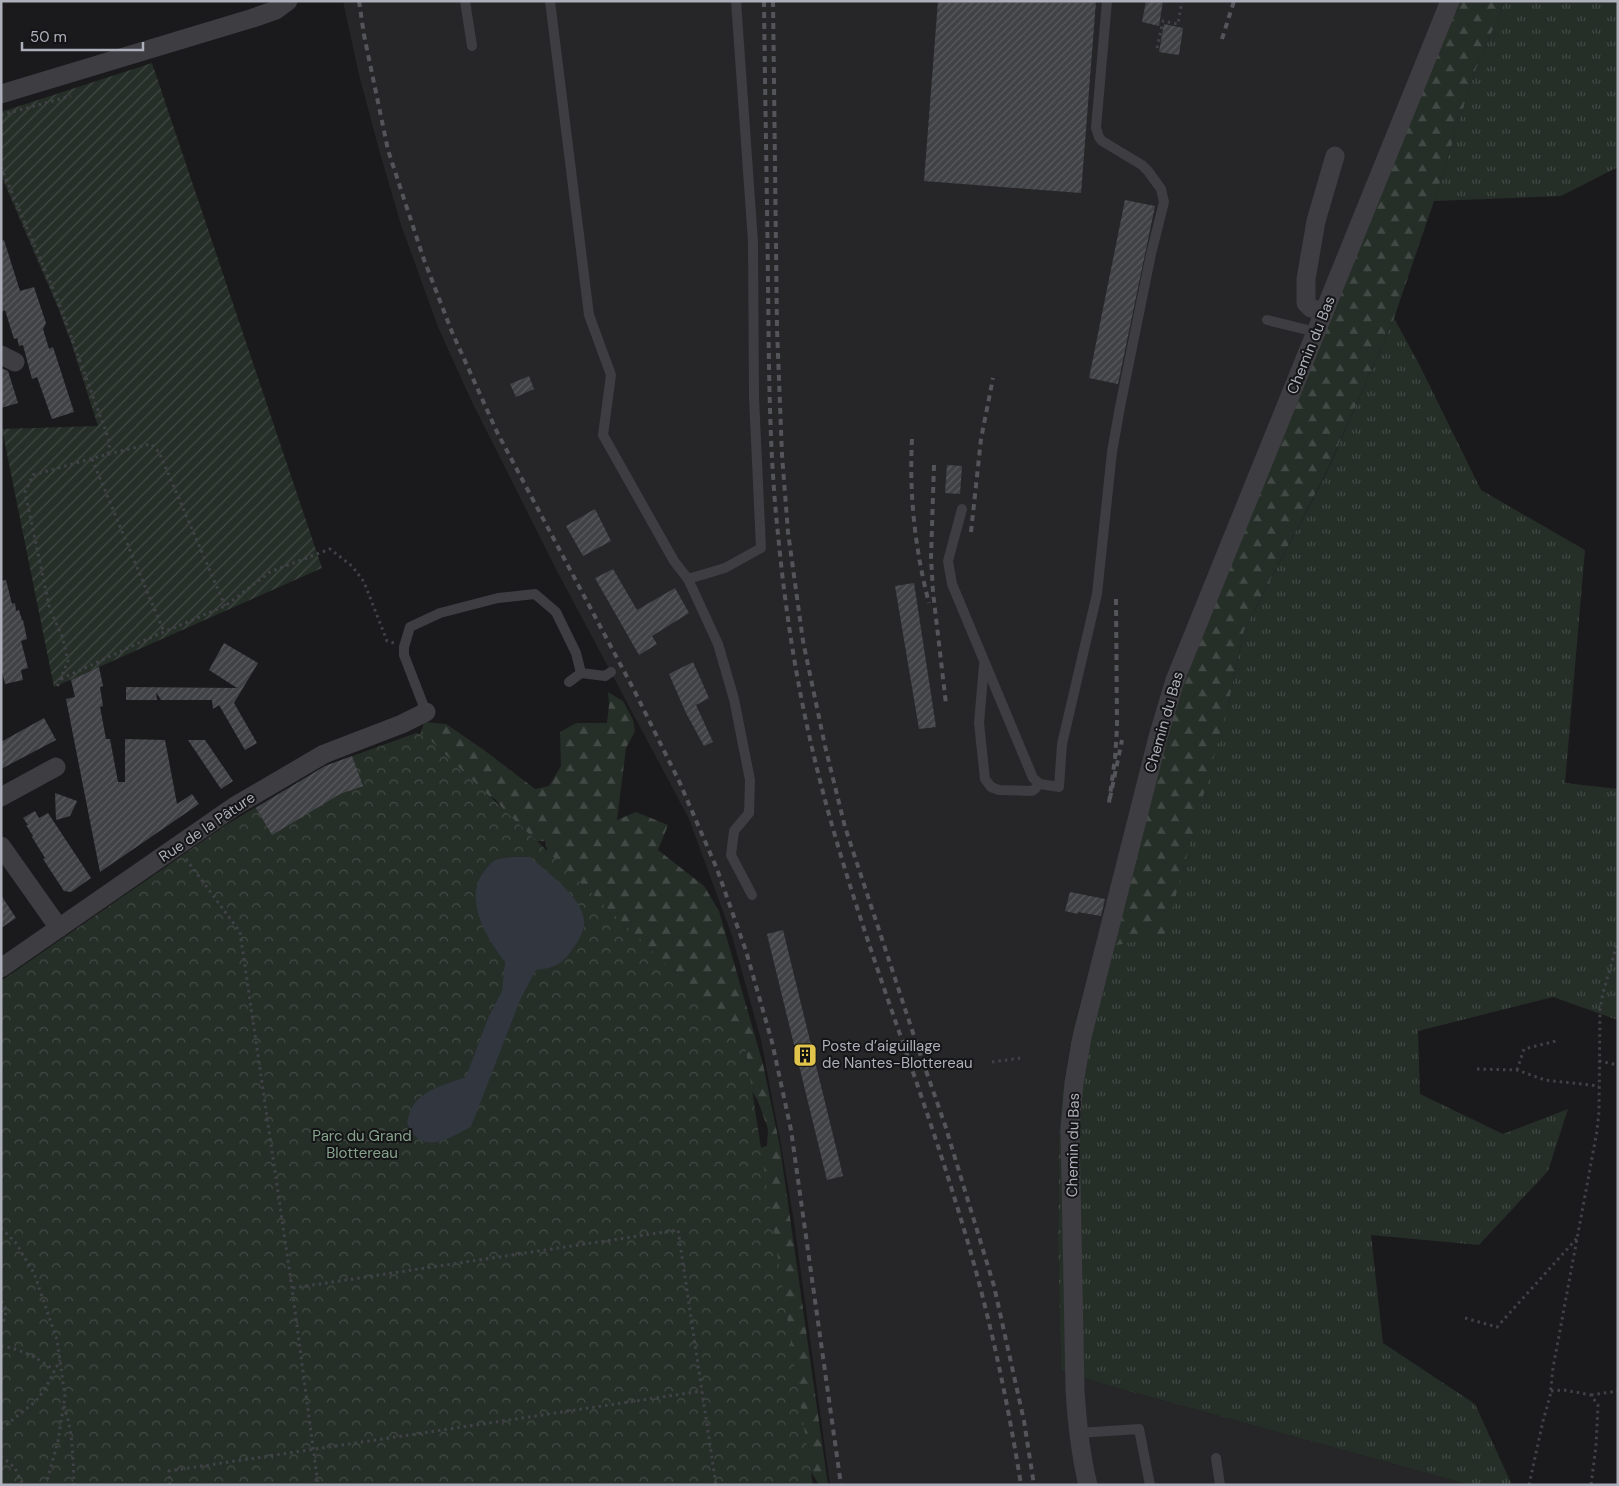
<svg xmlns="http://www.w3.org/2000/svg" width="1619" height="1486" font-family="'DM Sans',sans-serif">
<style>
.built{fill:#262628}
.grass{fill:url(#grass-tufts)}
.forest{fill:url(#forest-firs)}
.park{fill:url(#park-crowns)}
.garden{fill:url(#garden-furrows)}
.water{fill:#31363f}
.building{fill:url(#building-hatch)}
.lines{fill:none;stroke-linecap:round;stroke-linejoin:round}
.path{stroke:#414247;stroke-width:3;stroke-dasharray:2.5 4;stroke-linecap:butt}
.lane{stroke:#3d3d42;stroke-width:10}
.street{stroke:#3d3d42;stroke-width:19}
.rail{stroke:#54555b;stroke-width:4;stroke-dasharray:6 5;stroke-linecap:butt}
.labels{text-anchor:middle;dominant-baseline:central;stroke-width:4;stroke-linejoin:round;paint-order:stroke}
.street-label{font-size:15px;fill:#adafba;stroke:#151517}
.poi-label{font-size:15px;fill:#adafba;stroke:#151517;text-anchor:start}
.park-label{font-size:15px;fill:#86a38c;stroke:#151517}
</style>
<defs>
<pattern id="grass-tufts" width="24" height="20" patternUnits="userSpaceOnUse" patternTransform="scale(1.25)"><rect width="24" height="20" fill="#262e28"/><path d="M3 7l-1-3M5 7V3M7 7l1-3M15 17l-1-3M17 17v-4M19 17l1-3" fill="none" stroke="#434a45"/></pattern>
<pattern id="forest-firs" width="22" height="20" patternUnits="userSpaceOnUse" patternTransform="scale(1.25)"><rect width="22" height="20" fill="#262e28"/><path d="M5 1l3.5 6h-7zM16 11l3.5 6h-7z" fill="#434a45"/></pattern>
<pattern id="park-crowns" width="20" height="18" patternUnits="userSpaceOnUse" patternTransform="scale(1.25)"><rect width="20" height="18" fill="#262e28"/><path d="M2 6a3 3 0 1 1 6 0M12 15a3 3 0 1 1 6 0" fill="none" stroke="#434a45"/></pattern>
<pattern id="garden-furrows" width="10" height="10" patternUnits="userSpaceOnUse" patternTransform="scale(1.25)"><rect width="10" height="10" fill="#262e28"/><path d="M-1 1l2-2M0 10L10 0M9 11l2-2" fill="none" stroke="#434a45"/></pattern>
<pattern id="building-hatch" width="6" height="6" patternUnits="userSpaceOnUse" patternTransform="scale(1.25)"><rect width="6" height="6" fill="#414245"/><path d="M-1 1l2-2M0 6l6-6M5 7l2-2" fill="none" stroke="#5a5b5e"/></pattern>
</defs>
<rect width="100%" height="100%" fill="#1a1a1c"/>
<polygon class="built" points="343,1 1441,1 1220,546 1075,1022 1062,1094 1059,1139 1058,1240 1061,1369 1103,1384 1470,1485 830,1485 794,1222 781,1145 761,1040 732,936 689,819 557,571 471,400 438,327 401,225 378,146 359,75"/>
<g class="grass">
<polygon points="1505,1 1618,1 1618,167 1561,196 1434,201 1475,71"/>
<polygon points="1394,318 1419,364 1481,490 1585,550 1565,783 1618,789 1618,1018 1615,1019 1553,997 1418,1031 1420,1094 1503,1134 1568,1109 1548,1171 1479,1245 1371,1235 1383,1343 1475,1404 1512,1485 1470,1485 1103,1384 1061,1370 1058,1240 1059,1139 1062,1094 1075,1022 1098,949 1227,709 1244,630 1326,474"/>
</g>
<g class="forest">
<polygon points="1441,1 1505,1 1475,71 1434,201 1394,318 1326,473 1244,630 1227,709 1165,935 1098,949 1220,546"/>
<polygon points="608,692 623,701 633,720 635,731 626,748 617,820 636,812 668,825 658,850 704,886 719,911 763,1064 780,1147 828,1485 819,1485 808,1467 751,1150 767,1146 768,1129 758,1101 748,1085 550,862 545,841 522,842 507,814 495,799 471,787 418,743 424,722 446,724 484,750 535,789 549,786 561,766 560,732 576,723 607,723 609,705"/>
</g>
<polygon class="park" points="416,733 425,735 744,1038 813,1485 1,1485 1,981 226,825 325,766"/>
<polygon class="garden" points="152,63 322,568 54,687 2,429 98,426 71,342 59,310 1,175 1,112"/>
<path class="water" d="M 512,857 L 530,857 C 547,872 588,901 584,926 C 583,933 578,941 574,947 C 563,964 555,968 536,970 L 520,1000 L 471,1127 C 454,1135 432,1152 415,1136 C 412,1133 409,1127 407,1123 C 408,1118 409,1112 412,1107 C 423,1089 447,1084 466,1077 L 488,1018 L 502,991 L 505,962 C 487,939 462,898 485,870 C 488,867 492,861 496,860 C 501,858 507,858 512,857 Z"/>
<g class="building">
<polygon points="938,1 1096,1 1081,193 924,181"/>
<polygon points="1146,1 1163,1 1159,26 1142,22"/>
<polygon points="1164,24 1183,28 1179,55 1159,52"/>
<polygon points="1125,200 1155,206 1118,384 1089,378"/>
<polygon points="4,240 20,291 34,287 46,323 43,329 49,349 53,347 74,412 52,419 37,377 32,379 23,345 19,346 17,338 14,339 5,310 1,312 1,241"/>
<polygon points="1,368 8,371 18,403 1,408"/>
<polygon points="529,376 534,389 516,397 510,384"/>
<polygon points="947,465 962,466 960,494 945,493"/>
<polygon points="595,509 611,541 583,556 566,526"/>
<polygon points="613,569 637,610 675,588 689,613 652,636 657,644 639,655 595,578"/>
<polygon points="6,580 12,604 15,603 16,611 19,610 22,620 23,620 27,639 21,641 28,668 21,670 23,680 5,684 1,668 1,581"/>
<polygon points="914,583 936,727 919,729 895,586"/>
<polygon points="224,643 258,663 234,703 257,743 245,750 219,705 213,709 212,700 161,700 156,692 157,700 126,700 126,687 237,688 209,670"/>
<polygon points="693,662 709,698 696,705 713,742 704,746 686,713 669,674"/>
<polygon points="99,667 103,686 100,687 103,706 100,707 106,739 110,739 118,782 125,782 125,739 165,740 177,804 192,794 199,804 100,872 66,699 75,697 71,680"/>
<polygon points="44,718 56,740 1,769 1,742"/>
<polygon points="188,740 205,740 233,781 221,789"/>
<polygon points="352,756 363,786 340,794 272,835 256,808 325,766"/>
<polygon points="55,793 77,801 70,816 56,820"/>
<polygon points="35,811 39,818 48,813 91,878 71,892 64,891 43,859 45,858 32,837 33,836 26,825 28,825 23,818"/>
<polygon points="1070,892 1105,899 1101,916 1078,912 1078,914 1065,911"/>
<polygon points="1,895 16,918 1,928"/>
<polygon points="783,930 843,1176 827,1180 767,934"/>
</g>
<g class="lines">
<g class="path">
<polyline points="1157,48 1163,21 1178,24 1182,1"/>
<polyline points="1,115 71,96"/>
<polyline points="1,167 57,298 110,443 108,454 33,475 25,492 50,610 62,636 68,661 57,687"/>
<polyline points="108,454 151,444 159,452 225,606"/>
<polyline points="92,459 164,632"/>
<polyline points="61,679 145,640 225,606 270,572 330,549 352,566 364,582 387,641 394,643"/>
<polyline points="186,859 240,932 292,1288 318,1485"/>
<polyline points="1599,1061 1618,1065"/>
<polyline points="992,1062 1021,1058"/>
<polyline points="1477,1069 1517,1070 1545,1080 1599,1086"/>
<polyline points="1517,1070 1524,1049 1556,1041"/>
<polyline points="1,1228 16,1243 34,1273 57,1340 65,1396 58,1441 46,1485"/>
<polyline points="293,1288 678,1230 716,1485"/>
<path d="M 1,1301 C 9,1309 5,1318 1,1327"/>
<polyline points="1465,1318 1497,1327 1578,1237"/>
<path d="M 1,1346 C 21,1349 38,1358 54,1370"/>
<polyline points="1551,1391 1564,1390 1591,1395 1598,1405 1596,1446 1591,1485"/>
<polyline points="1591,1395 1618,1391"/>
<path d="M 64,1406 C 73,1432 73,1458 74,1485"/>
<polyline points="1,1429 36,1401 45,1389 60,1360"/>
<polyline points="1,1456 15,1468 23,1485"/>
<polyline points="170,1485 169,1471 702,1391"/>
<polyline points="1529,1485 1543,1421 1550,1396 1553,1368 1597,1131 1599,1111 1600,1009 1603,993 1618,941"/>
</g>
<g class="lane">
<polyline points="465,1 472,46"/>
<polyline points="550,1 589,315 611,375 603,435 674,561 688,579 725,568 761,548 754,397 753,242 736,1"/>
<polyline points="1267,320 1316,332"/>
<polyline points="962,509 948,561 952,584 1033,778 1040,784 1059,787 1062,744 1097,594 1112,452 1120,407 1151,254 1164,202 1161,189 1148,171 1142,165 1102,141 1099,137 1096,128 1107,1"/>
<polyline points="688,579 718,644 734,699 750,780 749,813 734,831 731,855 752,895"/>
<polyline points="984,665 979,723 985,779 991,787 999,790 1032,791 1036,788 1038,783"/>
<polyline points="581,673 605,676 611,672"/>
<polyline points="426,712 404,655 404,647 410,627 440,613 498,598 535,594 556,612 576,653 581,673 569,682"/>
<polyline points="1078,1433 1139,1429 1150,1485"/>
<polyline points="1216,1458 1220,1485"/>
</g>
<g class="street">
<polyline points="1,94 253,18 276,10 288,1"/>
<polyline points="1324,313 1311,308 1306,303 1306,279 1316,221 1335,156"/>
<polyline points="1,355 15,362"/>
<polyline points="1,797 56,767"/>
<polyline points="1,846 59,928"/>
<polyline points="1,968 235,806 324,754 402,724 426,712"/>
<path d="M 1088,1485 C 1080,1453 1077,1422 1075,1390 L 1070,1129 L 1074,1083 L 1082,1037 L 1158,737 L 1175,680 L 1450,1"/>
</g>
<g class="rail">
<polyline points="359,1 364,35 388,150 423,257 452,332 497,432 634,690 679,781 717,869 746,951 772,1042 791,1130 841,1485"/>
<path d="M 764,1 C 765,95 767,189 768,283 C 769,367 769,451 778,534 C 785,608 796,681 813,752 C 849,906 910,1052 956,1203 C 985,1295 1006,1390 1021,1485"/>
<polyline points="773,1 777,329 782,455 788,532 803,641 825,746 845,827 916,1042 945,1125 994,1286 1024,1421 1034,1485"/>
<polyline points="1222,39 1234,1"/>
<path d="M 912,439 C 909,494 915,550 929,603"/>
<polyline points="934,465 931,557 933,592 946,704"/>
<polyline points="971,532 981,439 993,378"/>
<polyline points="1116,599 1117,728 1115,758 1109,803 1122,740"/>
</g>
</g>
<defs>
<g id="building-square" transform="scale(1.25)"><rect x="-9" y="-9" width="18" height="18" rx="4" fill="#e1c44c" stroke="#151517"/><path d="M-4-6H4V6H1V3H-1V6H-4ZM-2.5-4.3h1.7v1.8h-1.7ZM.8-4.3h1.7v1.8H.8ZM-2.5-1h1.7V.8h-1.7ZM.8-1h1.7V.8H.8Z" fill="#111"/></g>
</defs>
<g fill-rule="evenodd">
<use href="#building-square" x="805" y="1055"/>
</g>
<g class="labels">
<g class="street-label">
<text transform="translate(1311 345) rotate(-68)">Chemin du Bas</text>
<text transform="translate(1164 722) rotate(-74)">Chemin du Bas</text>
<text transform="translate(207 827) rotate(-34)">Rue de la Pâture</text>
<text transform="translate(1073 1145) rotate(-89)">Chemin du Bas</text>
</g>
<g class="poi-label">
<text x="822" y="1046">Poste d’aiguillage<tspan x="822" dy="17">de Nantes-Blottereau</tspan></text>
</g>
<g class="park-label">
<text x="362" y="1136">Parc du Grand<tspan x="362" dy="17">Blottereau</tspan></text>
</g>
</g>
<rect width="1619" height="1486" fill="none" stroke="#adafba" stroke-width="5"/>
<path d="M22 42v8h121v-8" fill="none" stroke="#adafba" stroke-width="2.5"/>
<text x="30" y="42" font-size="15" fill="#adafba" stroke="#151517" stroke-width="4" paint-order="stroke">50 m</text>
</svg>
